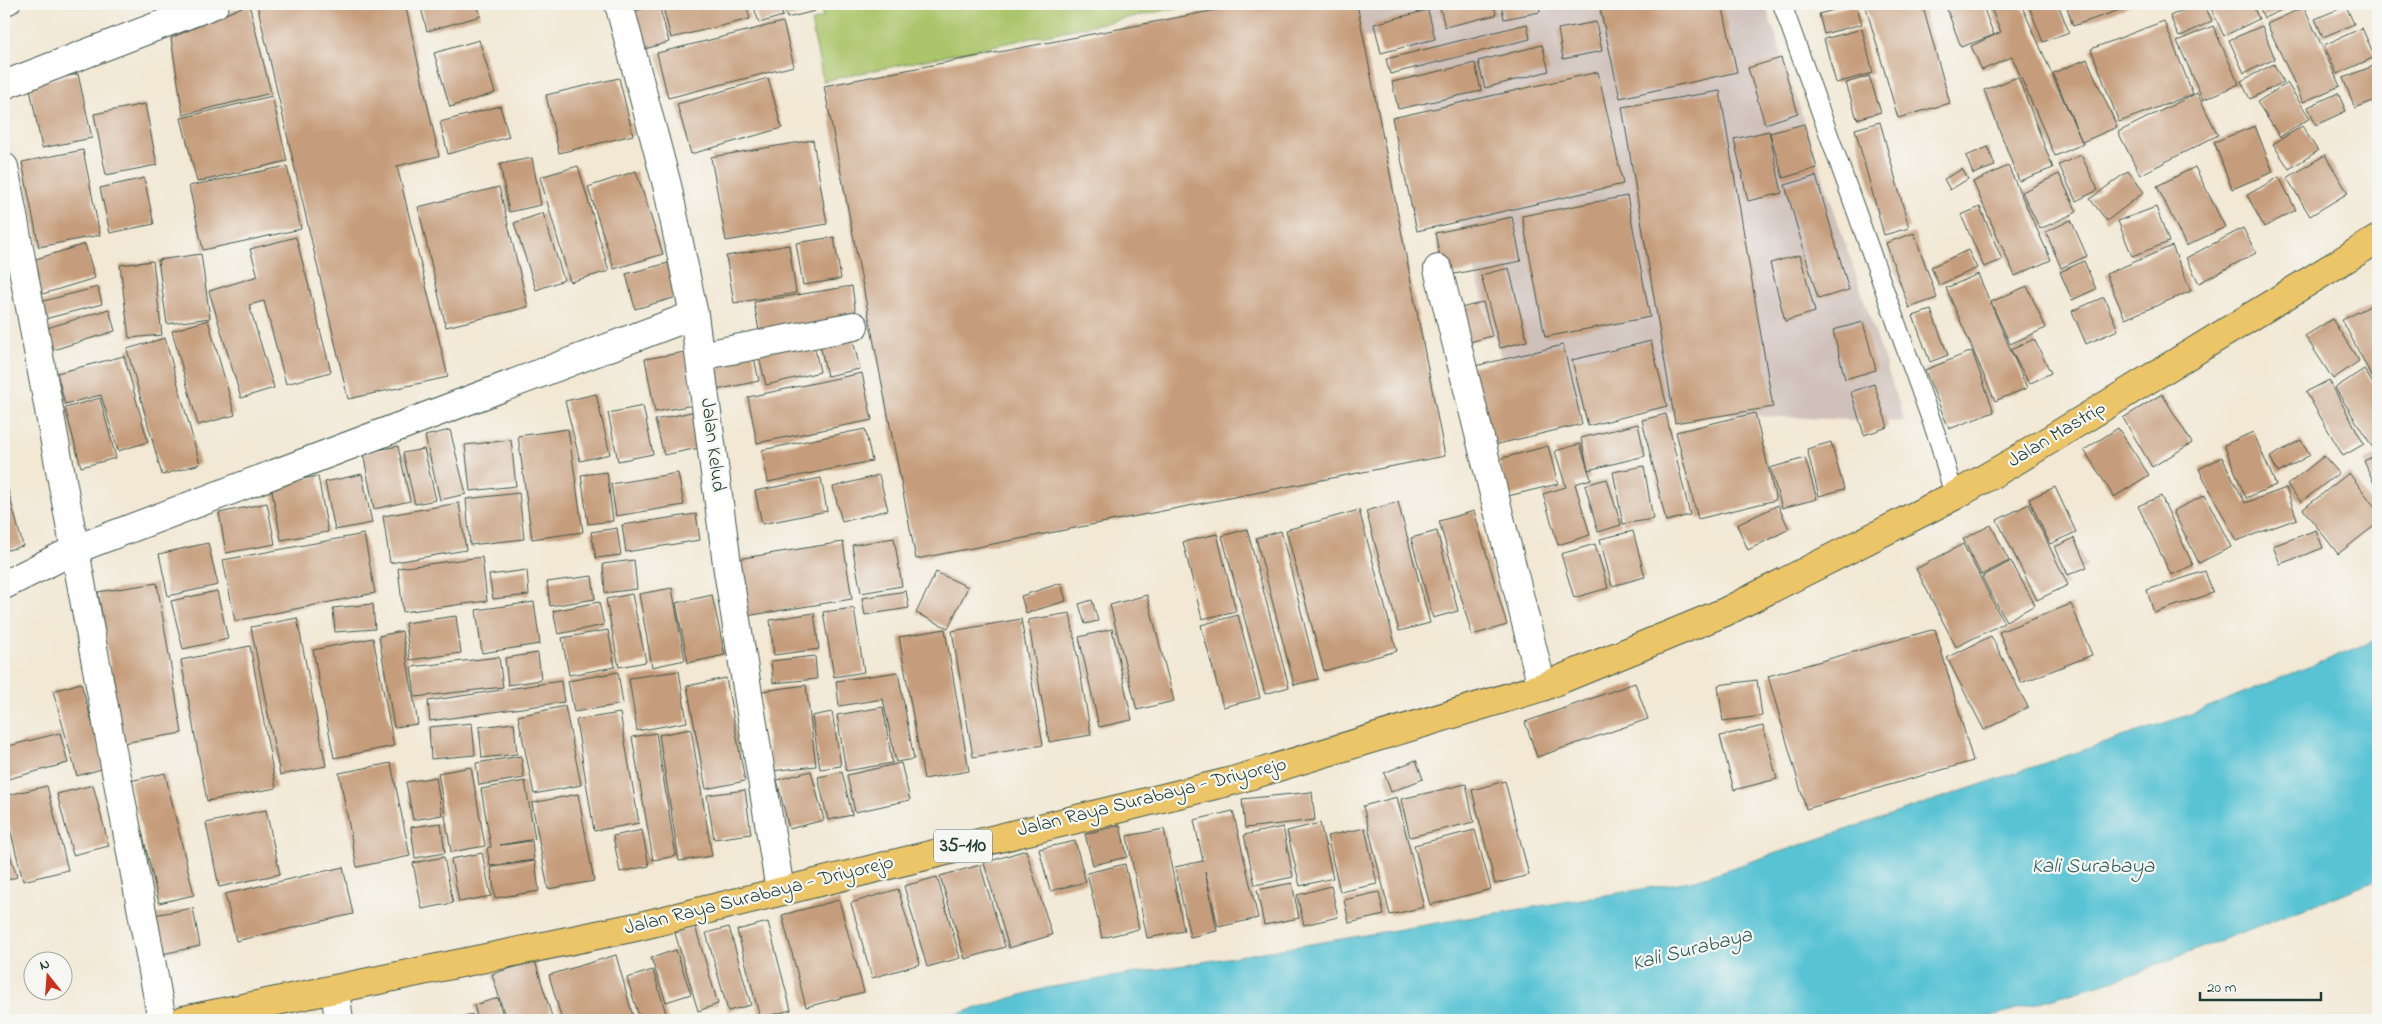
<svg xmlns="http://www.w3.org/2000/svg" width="2382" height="1024" font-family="'Indie Flower',sans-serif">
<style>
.industrial{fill:#cfc0ba}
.green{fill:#abc56b;stroke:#658150}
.water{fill:#59c3d4;stroke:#3c8084}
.building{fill:#c69d7c}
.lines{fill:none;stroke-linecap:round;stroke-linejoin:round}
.lane-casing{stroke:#3f574c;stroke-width:20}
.street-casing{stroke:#3f574c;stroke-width:30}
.primary-casing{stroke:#3f574c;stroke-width:30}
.lane{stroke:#fff;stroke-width:18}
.street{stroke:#fff;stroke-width:28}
.primary{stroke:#edc569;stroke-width:28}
.labels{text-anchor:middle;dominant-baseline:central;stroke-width:4.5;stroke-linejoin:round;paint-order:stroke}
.shield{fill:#f6f6f2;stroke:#60746d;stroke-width:1}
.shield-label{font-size:19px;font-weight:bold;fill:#1f3d34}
.street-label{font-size:20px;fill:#1f3d34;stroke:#f6f6f2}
.water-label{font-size:21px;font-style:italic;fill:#2e5e5c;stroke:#f6f6f2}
</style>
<rect width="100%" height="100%" fill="#f6f6f2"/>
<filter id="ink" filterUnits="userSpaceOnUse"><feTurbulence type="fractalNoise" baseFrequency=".02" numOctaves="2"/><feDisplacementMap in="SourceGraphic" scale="10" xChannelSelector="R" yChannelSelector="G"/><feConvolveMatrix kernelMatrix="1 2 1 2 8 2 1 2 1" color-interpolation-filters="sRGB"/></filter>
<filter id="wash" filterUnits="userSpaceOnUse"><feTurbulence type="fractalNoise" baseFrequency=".0096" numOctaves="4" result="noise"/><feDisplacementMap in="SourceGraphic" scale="20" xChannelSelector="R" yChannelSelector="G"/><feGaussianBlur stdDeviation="1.12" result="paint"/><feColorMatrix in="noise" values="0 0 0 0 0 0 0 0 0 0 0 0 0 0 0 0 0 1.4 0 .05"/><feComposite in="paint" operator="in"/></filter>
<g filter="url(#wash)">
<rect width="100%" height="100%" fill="#f2e8d4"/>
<polygon class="industrial" points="1244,4 1765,4 1905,422 1516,406 1403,37 1253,38"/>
<polygon class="green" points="820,4 1185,4 1186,6 823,81 811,22 823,17"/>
<polygon class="water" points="2378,639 2378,880 2125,977 1979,1020 936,1020 1046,988 1696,880 2191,714"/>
<g id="blocks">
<g class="building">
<polygon points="249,4 271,93 183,115 171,38"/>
<polygon points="257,4 405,4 439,156 397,166 448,377 348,399"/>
<polygon points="420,4 477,4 481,16 427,31"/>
<polygon points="662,4 746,4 750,19 671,38"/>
<polygon points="753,4 779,4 783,16 759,23"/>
<polygon points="783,4 813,4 815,11 787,18"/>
<polygon points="1247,4 1357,4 1445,456 916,559 824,86"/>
<polygon points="1439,4 1494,4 1496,15 1445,27"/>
<polygon points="1501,4 1539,4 1540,12 1504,19"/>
<polygon points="1599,4 1722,4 1737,72 1620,98"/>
<polygon points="1856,4 1862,24 1824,34 1819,14"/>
<polygon points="1865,4 1922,4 1950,103 1898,118"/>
<polygon points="1945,4 1982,4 1994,35 1961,47"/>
<polygon points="1989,4 2021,4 2083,144 2055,156 2012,57 1982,70 1971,46 2001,32"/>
<polygon points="2028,4 2058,4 2069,32 2043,42"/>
<polygon points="2066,4 2137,4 2073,26"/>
<polygon points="2195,4 2204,4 2212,21 2179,37 2170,16"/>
<polygon points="2209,4 2252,4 2259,19 2224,36"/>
<polygon points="2258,4 2295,4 2264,18"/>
<polygon points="659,5 669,42 638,51 628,13"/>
<polygon points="2346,6 2354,24 2323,37 2315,19"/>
<polygon points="2304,7 2340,86 2303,102 2267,24"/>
<polygon points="1428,10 1435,39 1381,53 1374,24"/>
<polygon points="2164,21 2193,94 2119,122 2091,49"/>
<polygon points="783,22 794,66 668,98 657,53"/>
<polygon points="1596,22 1602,51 1563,59 1558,29"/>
<polygon points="1527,24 1530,39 1390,74 1386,59"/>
<polygon points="2213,26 2239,84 2203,100 2177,41"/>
<polygon points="2262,26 2275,59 2244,73 2229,40"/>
<polygon points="2362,28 2375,57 2337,74 2324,45"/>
<polygon points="1862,29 1873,73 1836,83 1824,39"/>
<polygon points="479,40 495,93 450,107 434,53"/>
<polygon points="1542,45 1549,71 1485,88 1478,61"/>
<polygon points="1781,58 1798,113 1765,124 1748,68"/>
<polygon points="2087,59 2117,127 2082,142 2053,73"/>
<polygon points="1475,63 1481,91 1398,109 1392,82"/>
<polygon points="2274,64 2283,82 2250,99 2241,81"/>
<polygon points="2378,64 2378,99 2355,108 2343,78"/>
<polygon points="1598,72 1623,184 1417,231 1392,118"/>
<polygon points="78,74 92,138 42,148 29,84"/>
<polygon points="1869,76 1881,112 1857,119 1846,83"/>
<polygon points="2018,77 2053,168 2019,181 1984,90"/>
<polygon points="619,78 633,135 559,153 546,95"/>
<polygon points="768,78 782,128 691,154 677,104"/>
<polygon points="2287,83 2310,118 2280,137 2257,102"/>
<polygon points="1720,91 1773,407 1675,423 1622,107"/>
<polygon points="2197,93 2218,135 2140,175 2118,132"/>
<polygon points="2338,93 2346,111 2316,125 2308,107"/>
<polygon points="272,96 287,161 197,182 181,118"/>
<polygon points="145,104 157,165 106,175 94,114"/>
<polygon points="500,106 509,137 448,154 440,122"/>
<polygon points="1880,122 1909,228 1884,235 1855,129"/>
<polygon points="1804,124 1817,168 1783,178 1770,133"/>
<polygon points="2255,126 2273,172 2232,189 2214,142"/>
<polygon points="2302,126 2318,151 2289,169 2273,144"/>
<polygon points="1769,131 1782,193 1748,201 1734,139"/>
<polygon points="813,140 827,224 726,241 711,157"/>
<polygon points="1988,147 1995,166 1973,174 1966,156"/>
<polygon points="83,150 100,235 39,247 22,162"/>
<polygon points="2081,155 2098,190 2076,201 2059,165"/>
<polygon points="2325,155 2348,193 2310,216 2287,178"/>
<polygon points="532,158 541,205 509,212 500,164"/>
<polygon points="287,166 301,229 203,250 189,186"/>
<polygon points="578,166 609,271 570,282 540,177"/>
<polygon points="2008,166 2051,260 2015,276 1973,182"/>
<polygon points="2195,167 2225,227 2186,246 2157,186"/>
<polygon points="1962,169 1968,179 1950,190 1944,179"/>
<polygon points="636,171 663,254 614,269 588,187"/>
<polygon points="2128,171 2144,192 2107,221 2090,199"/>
<polygon points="2059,174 2077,212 2040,229 2022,192"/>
<polygon points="1816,176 1849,290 1818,299 1785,185"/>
<polygon points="2279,177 2296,210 2264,227 2247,195"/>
<polygon points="144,178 154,224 110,233 100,188"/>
<polygon points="499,187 528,307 446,327 418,207"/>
<polygon points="1627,196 1650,317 1545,337 1522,216"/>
<polygon points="1980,207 2002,260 1984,267 1961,215"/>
<polygon points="2156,207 2169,242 2132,256 2118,221"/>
<polygon points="543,213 564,280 536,290 514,223"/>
<polygon points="1512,217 1521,261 1444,276 1435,233"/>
<polygon points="2071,220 2087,256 2061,268 2046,232"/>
<polygon points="2243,228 2256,253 2199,283 2186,258"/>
<polygon points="1914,233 1937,298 1909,308 1886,243"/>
<polygon points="296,237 331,372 286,384 264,301 249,305 274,388 241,398 209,291 258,276 250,249"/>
<polygon points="834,237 841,279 803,285 796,243"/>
<polygon points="85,244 95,278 33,297 23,263"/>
<polygon points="789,245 796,293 734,303 726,256"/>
<polygon points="2172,246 2191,291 2125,319 2106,274"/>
<polygon points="1968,250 1977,268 1939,285 1931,267"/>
<polygon points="201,254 210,318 167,324 158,260"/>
<polygon points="1800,255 1815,312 1785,321 1770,263"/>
<polygon points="153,261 162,335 129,338 120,265"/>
<polygon points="2084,261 2096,289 2072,300 2060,272"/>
<polygon points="668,263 677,297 635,309 626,274"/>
<polygon points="1509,268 1527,341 1500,348 1481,275"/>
<polygon points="1978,274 2027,388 1995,401 1946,288"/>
<polygon points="852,286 857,322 760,337 754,302"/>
<polygon points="2027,286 2046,328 2010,344 1991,302"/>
<polygon points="98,287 102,304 41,320 36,303"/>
<polygon points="2104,297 2118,330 2086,344 2072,311"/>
<polygon points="1483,302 1492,336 1466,343 1458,309"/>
<polygon points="2372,305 2378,317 2378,388 2342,320"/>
<polygon points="109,309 115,331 53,350 47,328"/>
<polygon points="1931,310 1948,355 1930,362 1913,316"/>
<polygon points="2332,319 2359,361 2333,379 2305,336"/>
<polygon points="208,320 235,415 198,425 172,331"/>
<polygon points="1863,322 1876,370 1845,379 1833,330"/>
<polygon points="850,328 860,369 827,376 818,336"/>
<polygon points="812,336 820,372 766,385 757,349"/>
<polygon points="165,338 200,464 162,475 127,349"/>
<polygon points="2034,339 2051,373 2029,384 2011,350"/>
<polygon points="1651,341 1667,406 1588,426 1572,360"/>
<polygon points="1563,345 1582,424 1490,446 1471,367"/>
<polygon points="752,348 759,381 716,390 710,356"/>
<polygon points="1972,351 1994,412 1949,429 1925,370"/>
<polygon points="685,352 694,405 655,412 645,359"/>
<polygon points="124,356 148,442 118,451 101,395 65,404 57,373"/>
<polygon points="2364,369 2378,392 2378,445 2373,448 2335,388"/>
<polygon points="862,373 872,420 757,443 748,397"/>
<polygon points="2329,380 2364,444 2343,456 2306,392"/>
<polygon points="1874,384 1888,427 1864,435 1851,392"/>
<polygon points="596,394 610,454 580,461 565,401"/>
<polygon points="2162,394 2192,443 2152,467 2123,418"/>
<polygon points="100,398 116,458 81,467 65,408"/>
<polygon points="643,406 653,454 618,461 608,413"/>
<polygon points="696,411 704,447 664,455 655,420"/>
<polygon points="1755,413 1776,500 1698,519 1676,432"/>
<polygon points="1666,414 1690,515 1666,521 1642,420"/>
<polygon points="1638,424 1645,456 1588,470 1581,438"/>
<polygon points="2118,428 2149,475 2114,497 2084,450"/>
<polygon points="568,429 583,532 532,539 518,436"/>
<polygon points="865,429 872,461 768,482 762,450"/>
<polygon points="450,430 466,494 440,500 425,436"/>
<polygon points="2253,432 2276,485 2246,498 2224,445"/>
<polygon points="511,440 516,486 470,491 465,445"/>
<polygon points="2301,440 2310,455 2278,473 2270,457"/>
<polygon points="1831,442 1844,489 1819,496 1807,449"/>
<polygon points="1580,444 1591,479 1575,484 1590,535 1558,545 1543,494 1566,487 1555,451"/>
<polygon points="398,446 410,501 374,509 363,453"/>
<polygon points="1548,446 1558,484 1508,496 1499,459"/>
<polygon points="424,449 436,500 415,504 403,453"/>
<polygon points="2378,454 2378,492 2364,461"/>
<polygon points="2324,456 2339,473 2301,502 2287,485"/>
<polygon points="2222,457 2245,503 2286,488 2297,519 2236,541 2199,469"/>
<polygon points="1805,458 1817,499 1782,508 1770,468"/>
<polygon points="1644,466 1653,519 1623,524 1613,472"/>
<polygon points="607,472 613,521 588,524 581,475"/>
<polygon points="678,473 684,505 616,516 611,484"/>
<polygon points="2349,473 2378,511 2378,523 2338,554 2303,509"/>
<polygon points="362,474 372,523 335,530 325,482"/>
<polygon points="879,475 888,510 842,522 833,487"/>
<polygon points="318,476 328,532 281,540 271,485"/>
<polygon points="821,478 827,511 762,524 755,491"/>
<polygon points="1607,479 1621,525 1598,532 1585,485"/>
<polygon points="2055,487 2076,532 2050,544 2029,499"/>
<polygon points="8,490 23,546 4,551 4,492"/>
<polygon points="519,493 524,539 470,545 466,499"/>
<polygon points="2205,495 2231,547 2199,563 2173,511"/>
<polygon points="2161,496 2193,565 2171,575 2138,506"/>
<polygon points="1398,502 1430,623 1399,631 1366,511"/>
<polygon points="267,503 275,544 226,553 219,513"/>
<polygon points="459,503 466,550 390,563 383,516"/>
<polygon points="2029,504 2068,585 2037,600 1997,520"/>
<polygon points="1778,505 1789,529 1748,550 1737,525"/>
<polygon points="1359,510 1397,651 1324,671 1286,530"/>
<polygon points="1474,511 1507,625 1472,635 1439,521"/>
<polygon points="696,514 700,540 626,552 622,525"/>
<polygon points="1991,525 2009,561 1981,575 1963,539"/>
<polygon points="617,528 621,555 596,558 591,532"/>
<polygon points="1247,529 1289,687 1265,694 1222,536"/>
<polygon points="2316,530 2323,548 2280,564 2273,546"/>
<polygon points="1281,531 1318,679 1294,685 1256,538"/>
<polygon points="1437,531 1458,611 1433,618 1411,538"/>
<polygon points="1633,531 1645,577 1612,586 1600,539"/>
<polygon points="364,534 375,593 235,621 223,560"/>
<polygon points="1217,534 1236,611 1202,619 1183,542"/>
<polygon points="894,538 902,586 861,593 852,545"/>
<polygon points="2074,538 2087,567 2068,575 2055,547"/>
<polygon points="843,542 852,599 746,616 737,559"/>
<polygon points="208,543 218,585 168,596 159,554"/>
<polygon points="1595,544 1608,588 1574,598 1561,554"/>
<polygon points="1963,544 2004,623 1956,647 1916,569"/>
<polygon points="482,557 487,601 403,612 398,568"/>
<polygon points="634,560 637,589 605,593 603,564"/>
<polygon points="2011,561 2035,605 2006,621 1982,577"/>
<polygon points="527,570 529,595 493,599 489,575"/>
<polygon points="2205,571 2213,593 2154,613 2147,590"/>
<polygon points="936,572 968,587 948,628 916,613"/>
<polygon points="592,576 595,599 550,606 547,582"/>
<polygon points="157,583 182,733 123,743 98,592"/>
<polygon points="1061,583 1066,601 1026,613 1021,596"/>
<polygon points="672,588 685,660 652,667 639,594"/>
<polygon points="217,591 228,639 183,649 171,601"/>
<polygon points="906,591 909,608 865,615 862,598"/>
<polygon points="632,594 646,662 619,667 606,599"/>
<polygon points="712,595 725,655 688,663 676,603"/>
<polygon points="1147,595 1174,701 1137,710 1110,605"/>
<polygon points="1092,600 1098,621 1085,624 1079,604"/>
<polygon points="534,602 540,644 482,653 476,610"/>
<polygon points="599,602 604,625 558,634 553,611"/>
<polygon points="373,604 375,629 335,632 333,608"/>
<polygon points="2071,604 2092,655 2021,683 1999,632"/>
<polygon points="854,608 864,672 834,677 823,612"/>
<polygon points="814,613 819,649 774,655 770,620"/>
<polygon points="1070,613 1091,735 1049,742 1028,620"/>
<polygon points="1238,615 1260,698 1223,707 1201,625"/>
<polygon points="456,616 461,653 410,660 405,623"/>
<polygon points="297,618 326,766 280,775 251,627"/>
<polygon points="1021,619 1043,745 973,757 952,631"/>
<polygon points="945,629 969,771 924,779 899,637"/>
<polygon points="1112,629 1132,720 1099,727 1079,637"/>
<polygon points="1935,629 1973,761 1806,809 1768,676"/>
<polygon points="608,630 615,667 569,675 562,638"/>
<polygon points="402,631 418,724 394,727 379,636"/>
<polygon points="1991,636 2028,707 1984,730 1947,658"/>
<polygon points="373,638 394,746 334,758 313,650"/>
<polygon points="250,646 276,788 207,801 181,660"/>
<polygon points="538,653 541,680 508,685 505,658"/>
<polygon points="815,656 817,679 773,683 771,661"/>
<polygon points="499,657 503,687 415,697 411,667"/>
<polygon points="679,671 687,722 637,731 629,678"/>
<polygon points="618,672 623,704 574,712 568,681"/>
<polygon points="898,672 914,759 896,762 883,699 839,706 836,681"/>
<polygon points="726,678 745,781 706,789 687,686"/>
<polygon points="1757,680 1762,716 1723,721 1718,685"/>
<polygon points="561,681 564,702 430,721 428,701"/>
<polygon points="81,683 105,768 77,776 53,691"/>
<polygon points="1635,683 1648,719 1537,757 1525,722"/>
<polygon points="806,685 816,766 771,771 762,691"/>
<polygon points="565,706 581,785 534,794 518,716"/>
<polygon points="883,707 892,763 846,771 837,715"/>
<polygon points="832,712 841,766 820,769 812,716"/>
<polygon points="620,713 639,823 594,831 576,720"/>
<polygon points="472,723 475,755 431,759 429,727"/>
<polygon points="514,723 517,754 482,758 479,727"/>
<polygon points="1763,726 1777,779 1734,790 1720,736"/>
<polygon points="691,729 712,856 679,861 659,735"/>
<polygon points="60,733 68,763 4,780 4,747"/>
<polygon points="656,733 676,856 653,860 632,737"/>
<polygon points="521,756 524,778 479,785 476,763"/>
<polygon points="1416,760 1423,779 1391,792 1384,773"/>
<polygon points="391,763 410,856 357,867 339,773"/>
<polygon points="901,763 910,800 855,812 847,775"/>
<polygon points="471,767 485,846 451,852 438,773"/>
<polygon points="811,771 824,820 789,829 777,780"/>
<polygon points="842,772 852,815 828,820 818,777"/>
<polygon points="165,773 194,895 159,903 130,781"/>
<polygon points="436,777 442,815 413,820 406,782"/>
<polygon points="525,781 535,839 500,845 532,841 534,860 490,866 487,848 491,847 481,789"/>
<polygon points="1505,781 1529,875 1495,884 1472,790"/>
<polygon points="1466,784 1474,822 1410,837 1401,799"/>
<polygon points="93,785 109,846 73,855 57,794"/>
<polygon points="47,786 68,870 23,881 4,805 4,796"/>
<polygon points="745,790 751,834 714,839 707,795"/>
<polygon points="1312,792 1315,820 1245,828 1242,799"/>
<polygon points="578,794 594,881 548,889 532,803"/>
<polygon points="1397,797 1424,907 1390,915 1363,806"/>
<polygon points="266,810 280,874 219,887 206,823"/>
<polygon points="1233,811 1258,918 1218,927 1205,871 1217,931 1190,937 1175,867 1203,861 1194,820"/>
<polygon points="441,823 445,853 415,858 411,827"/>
<polygon points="1320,823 1333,878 1300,886 1287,831"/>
<polygon points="1120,825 1127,857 1093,865 1085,834"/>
<polygon points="1283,827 1293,877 1255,885 1244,835"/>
<polygon points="1365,828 1377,884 1340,892 1327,836"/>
<polygon points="1164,829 1184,931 1147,938 1127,836"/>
<polygon points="642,830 649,866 620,872 613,836"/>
<polygon points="1475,830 1491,889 1430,905 1414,845"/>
<polygon points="4,834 17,877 4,881"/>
<polygon points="1075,841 1086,882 1050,891 1039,849"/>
<polygon points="1026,850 1052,935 1009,948 984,863"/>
<polygon points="482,853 491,896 459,902 451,859"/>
<polygon points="444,857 453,903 422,909 413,863"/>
<polygon points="535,861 539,891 495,898 491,867"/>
<polygon points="1125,864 1139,929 1102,938 1087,873"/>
<polygon points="980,865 1005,947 965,959 940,876"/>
<polygon points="343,867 353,914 236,941 225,894"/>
<polygon points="937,877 960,958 927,967 904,886"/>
<polygon points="1292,883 1299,918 1264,925 1257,890"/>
<polygon points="1331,886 1338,917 1304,925 1297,895"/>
<polygon points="898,889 920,964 872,978 851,903"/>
<polygon points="1379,892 1384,915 1349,923 1344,900"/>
<polygon points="839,900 864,992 806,1007 782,915"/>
<polygon points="193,908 200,946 162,954 154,915"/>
<polygon points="768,922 791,1010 760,1018 737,930"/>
<polygon points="695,926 718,1004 698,1011 675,933"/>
<polygon points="729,927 751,1005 728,1011 706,933"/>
<polygon points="676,950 691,994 666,1002 651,958"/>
<polygon points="616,955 634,1020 562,1020 549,975"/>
<polygon points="535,961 553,1020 506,1020 492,974"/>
<polygon points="653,970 668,1020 640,1020 627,978"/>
<polygon points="498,998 504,1020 478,1020 474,1005"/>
<polygon points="472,1014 474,1020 450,1020"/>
</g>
</g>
</g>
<g filter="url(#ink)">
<use href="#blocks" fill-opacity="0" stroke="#3f574c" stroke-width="1"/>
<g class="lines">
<g class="lane-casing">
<g id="lane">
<polyline points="1782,4 1940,445 1954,496"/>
<polyline points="4,7 11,4"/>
</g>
</g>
<g class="street-casing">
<g id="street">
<polyline points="619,4 667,185 694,315 728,571 780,890"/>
<polyline points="4,85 215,4"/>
<polyline points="4,167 162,1020"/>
<polyline points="1438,269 1542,687"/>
<polyline points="700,356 854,326"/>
<polyline points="4,585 76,549 694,315"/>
<polyline points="335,990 339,1020"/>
</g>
</g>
<g class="primary-casing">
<polyline id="primary" points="184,1020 636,927 1232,781 1542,687 1725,612 1954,496 2015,461 2378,239"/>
</g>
<use href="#lane" class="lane"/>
<use href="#street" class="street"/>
<use href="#primary" class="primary"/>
</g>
</g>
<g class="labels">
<rect class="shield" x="934" y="829.5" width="58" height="33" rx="4"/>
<g class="shield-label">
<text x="963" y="846">35-110</text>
</g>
<g class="street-label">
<text transform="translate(2057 435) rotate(-31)">Jalan Mastrip</text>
<text transform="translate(712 445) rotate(83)">Jalan Kelud</text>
<text transform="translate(1152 798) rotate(-14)">Jalan Raya Surabaya - Driyorejo</text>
<text transform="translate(759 896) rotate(-14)">Jalan Raya Surabaya - Driyorejo</text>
</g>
<g class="water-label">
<text x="2093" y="867">Kali Surabaya</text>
<text transform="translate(1692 950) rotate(-14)">Kali Surabaya</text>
</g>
</g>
<rect width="2382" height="1024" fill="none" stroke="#f6f6f2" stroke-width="20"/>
<g transform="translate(48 976) rotate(343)"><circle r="24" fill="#f6f6f2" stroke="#a0aca6"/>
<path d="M0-4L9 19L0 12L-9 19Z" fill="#c8321e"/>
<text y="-8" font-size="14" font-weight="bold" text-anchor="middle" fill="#1f3d34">N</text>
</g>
<path d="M2200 992v8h121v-8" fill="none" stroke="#1f3d34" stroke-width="2.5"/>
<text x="2207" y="992" font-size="15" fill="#1f3d34" stroke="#f6f6f2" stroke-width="4" paint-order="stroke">20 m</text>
</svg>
